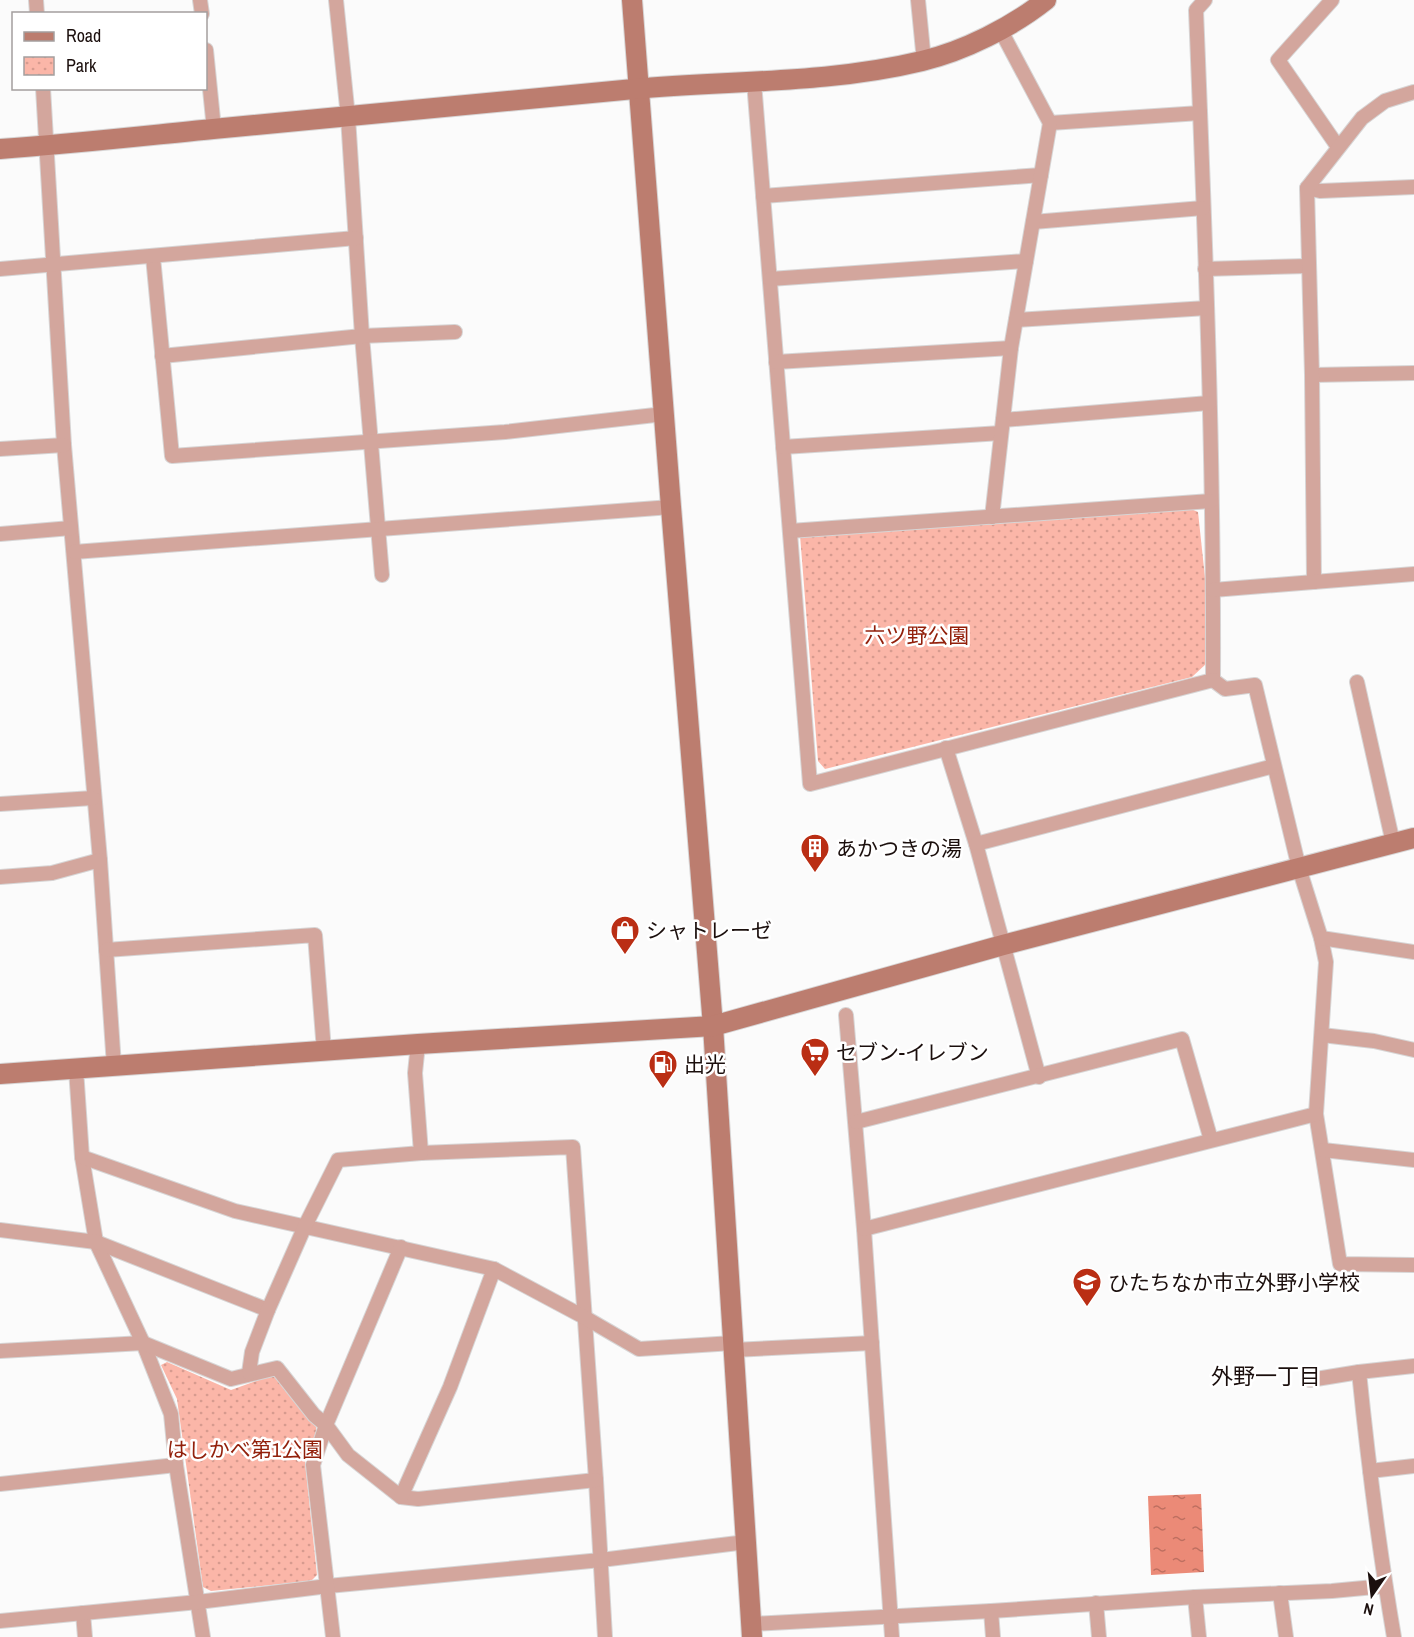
<svg xmlns="http://www.w3.org/2000/svg" width="1414" height="1637" font-family="'Archivo Narrow','Noto Sans JP',sans-serif">
<style>
.park{fill:url(#park-dots)}
.water{fill:url(#water-ripples)}
.lines{fill:none;stroke-linecap:round;stroke-linejoin:round}
.street-casing{stroke:#d7d5d5;stroke-width:16}
.secondary-casing{stroke:#d7d5d5;stroke-width:22}
.street{stroke:#d3a69d;stroke-width:14}
.secondary{stroke:#bc7d6f;stroke-width:20}
.labels{text-anchor:middle;dominant-baseline:central;stroke-width:5;stroke-linejoin:round;paint-order:stroke}
.park-label{font-size:21px;fill:#92200b;stroke:#fff}
.poi-label{font-size:21px;fill:#1b0f0d;stroke:#fff;text-anchor:start}
.neighbourhood-label{font-size:22px;fill:#1b0f0d;stroke:#fff}
</style>
<defs>
<pattern id="park-dots" width="8" height="8" patternUnits="userSpaceOnUse" patternTransform="scale(1.5)"><rect width="8" height="8" fill="#fbb6a8"/><path d="M2 2h.1M6 6h.1" fill="none" stroke="#d79b8f" stroke-width="1.8" stroke-linecap="round"/></pattern>
<pattern id="water-ripples" width="26" height="14" patternUnits="userSpaceOnUse" patternTransform="scale(1.5)"><rect width="26" height="14" fill="#eb8a77"/><path d="M2 4q2-2 4 0t4 0M15 11q2-2 4 0t4 0" fill="none" stroke="#be6f60"/></pattern>
</defs>
<rect width="100%" height="100%" fill="#fbfbfb"/>
<g class="park">
<polygon points="1184,506 1198,512 1206,587 1207,663 1192,677 825,769 818,761 800,535"/>
<polygon points="167,1362 231,1390 275,1374 316,1427 316,1437 305,1462 317,1575 311,1581 211,1591 203,1587 177,1399 161,1365"/>
</g>
<polygon class="water" points="1201,1494 1204,1572 1151,1575 1148,1496"/>
<g class="lines">
<g class="street-casing">
<g id="street">
<polyline points="36,0 37,14"/>
<polyline points="200,0 202,14"/>
<polyline points="336,0 348,117 362,336 382,575"/>
<polyline points="918,0 924,61"/>
<path d="M 1205,0 L 1196,10 C 1205,233 1214,457 1213,680"/>
<polyline points="1332,0 1278,60 1338,147"/>
<polyline points="206,50 214,129"/>
<polyline points="754,82 810,784 1213,680"/>
<polyline points="43,88 64,445 100,860 114,1066"/>
<polyline points="1050,123 1200,113"/>
<polyline points="1307,188 1320,191 1414,187"/>
<polyline points="763,196 1041,175"/>
<polyline points="1033,222 1203,208"/>
<polyline points="153,257 172,456 505,432 664,414"/>
<polyline points="0,269 356,238"/>
<polyline points="1205,269 1308,266"/>
<polyline points="770,279 1026,261"/>
<polyline points="1016,320 1207,308"/>
<polyline points="162,356 362,336 455,332"/>
<polyline points="776,362 1011,348"/>
<polyline points="1312,375 1414,373"/>
<polyline points="1003,420 1209,403"/>
<polyline points="783,447 1001,433"/>
<polyline points="0,449 64,445"/>
<polyline points="992,517 1011,348 1050,123 1000,29"/>
<polyline points="790,531 1211,501"/>
<polyline points="0,534 71,528"/>
<polyline points="74,552 671,507"/>
<polyline points="1314,582 1312,375 1307,188 1362,118 1385,101 1414,92"/>
<polyline points="1213,590 1414,574"/>
<polyline points="1213,680 1225,689 1255,685 1299,868 1321,938 1326,962 1316,1114 1340,1264 1414,1265"/>
<polyline points="1357,682 1393,843"/>
<polyline points="946,748 976,844 1039,1077"/>
<polyline points="0,804 93,798"/>
<polyline points="976,844 1274,766"/>
<polyline points="0,877 52,873 100,860"/>
<polyline points="1321,938 1414,952"/>
<polyline points="106,950 315,935 324,1051"/>
<polyline points="846,1015 864,1229 892,1637"/>
<polyline points="1322,1035 1374,1041 1414,1050"/>
<polyline points="76,1069 82,1157 96,1242 143,1343 171,1414 176,1465 203,1637"/>
<polyline points="856,1122 1182,1039 1211,1140"/>
<polyline points="1323,1150 1414,1160"/>
<polyline points="421,1153 573,1147 596,1480 605,1637"/>
<polyline points="82,1157 235,1211 494,1269 584,1317 639,1349 733,1343"/>
<polyline points="864,1229 1316,1114"/>
<polyline points="0,1230 96,1242 268,1310"/>
<polyline points="733,1350 872,1343"/>
<polyline points="0,1351 143,1343 231,1379 277,1368 314,1415 326,1425 348,1455 401,1497 418,1499 596,1480"/>
<path d="M 1359,1372 C 1368,1461 1379,1549 1394,1637"/>
<polyline points="249,1373 252,1352 268,1310 305,1226 338,1160 421,1153 415,1073 418,1044"/>
<polyline points="1310,1380 1359,1372 1414,1366"/>
<polyline points="1370,1471 1414,1466"/>
<polyline points="0,1484 176,1465"/>
<polyline points="401,1497 450,1387 494,1269"/>
<polyline points="1280,1593 1286,1637"/>
<polyline points="1195,1597 1199,1637"/>
<polyline points="1096,1603 1099,1637"/>
<polyline points="991,1611 993,1637"/>
<polyline points="83,1613 85,1637"/>
<polyline points="0,1621 198,1602 328,1586 601,1560 746,1542"/>
<polyline points="752,1624 991,1611 1195,1597 1332,1591 1385,1586"/>
<polyline points="333,1637 313,1465 326,1425 401,1247"/>
</g>
</g>
<g class="secondary-casing">
<g id="secondary">
<polyline points="632,0 671,507 713,1026 752,1637"/>
<path d="M 0,149 C 71,144 142,136 213,129 C 354,116 494,102 634,89 C 731,80 827,84 922,61 C 964,51 1012,27 1046,0"/>
<polyline points="0,1074 418,1044 713,1026 1003,945 1414,838"/>
</g>
</g>
<use href="#street" class="street"/>
<use href="#secondary" class="secondary"/>
</g>
<defs>
<g id="building-pin" transform="scale(1.5)"><path d="M0 17L-7.5 6A9.5 9.5 0 1 1 7.5 6Z" fill="#ba2e14" stroke="#fff"/><path d="M-4-6H4V6H1V3H-1V6H-4ZM-2.5-4.3h1.7v1.8h-1.7ZM.8-4.3h1.7v1.8H.8ZM-2.5-1h1.7V.8h-1.7ZM.8-1h1.7V.8H.8Z" fill="#fff"/></g>
<g id="shop-pin" transform="scale(1.5)"><path d="M0 17L-7.5 6A9.5 9.5 0 1 1 7.5 6Z" fill="#ba2e14" stroke="#fff"/><path d="M-5-2.5h2.3a2.7 3.5 0 0 1 5.4 0H5L5.5 6h-11ZM-1.5-2.5h3a1.5 2.3 0 0 0-3 0Z" fill="#fff"/></g>
<g id="supermarket-pin" transform="scale(1.5)"><path d="M0 17L-7.5 6A9.5 9.5 0 1 1 7.5 6Z" fill="#ba2e14" stroke="#fff"/><path d="M-6-5.5h2.5l.6 2H6L4.5 2H-2.5L-4.4-4H-6ZM-1.5 3.2a1.3 1.3 0 1 0 .1 0ZM3 3.2a1.3 1.3 0 1 0 .1 0Z" fill="#fff"/></g>
<g id="fuel-pin" transform="scale(1.5)"><path d="M0 17L-7.5 6A9.5 9.5 0 1 1 7.5 6Z" fill="#ba2e14" stroke="#fff"/><path d="M-5.5-6h7V0h2V4h1.3V-2.5L3-4.5l.8-.8L6-3V5H2.5V1h-1V6h-7ZM-4.2-4.7v3.2H.2V-4.7Z" fill="#fff"/></g>
<g id="school-pin" transform="scale(1.5)"><path d="M0 17L-7.5 6A9.5 9.5 0 1 1 7.5 6Z" fill="#ba2e14" stroke="#fff"/><path d="M0-5L7-2L0 1L-7-2ZM-4 1L0 2.5L4 1V4Q0 6-4 4Z" fill="#fff"/></g>
</defs>
<g fill-rule="evenodd">
<use href="#building-pin" x="815" y="848"/>
<use href="#shop-pin" x="625" y="930"/>
<use href="#supermarket-pin" x="815" y="1052"/>
<use href="#fuel-pin" x="663" y="1064"/>
<use href="#school-pin" x="1087" y="1282"/>
</g>
<g class="labels">
<g class="park-label">
<text x="917" y="635">六ツ野公園</text>
<text x="245" y="1449">はしかべ第1公園</text>
</g>
<g class="poi-label">
<text x="836" y="848">あかつきの湯</text>
<text x="646" y="930">シャトレーゼ</text>
<text x="836" y="1052">セブン-イレブン</text>
<text x="684" y="1064">出光</text>
<text x="1108" y="1282">ひたちなか市立外野小学校</text>
</g>
<g class="neighbourhood-label">
<text x="1266" y="1376">外野一丁目</text>
</g>
</g>
<rect x="12" y="12" width="195" height="78" fill="#ffffff" stroke="#a49f9e" stroke-width="1.5"/>
<rect x="24" y="32" width="30" height="9" fill="#bc7d6f" stroke="#a49f9e" stroke-width="1.5"/>
<text x="66" y="42" font-size="18" fill="#1b0f0d">Road</text>
<rect x="24" y="57" width="30" height="18" fill="url(#park-dots)" stroke="#a49f9e" stroke-width="1.5"/>
<text x="66" y="72" font-size="18" fill="#1b0f0d">Park</text>
<g transform="translate(1372 1595) rotate(194)" stroke="#ffffff" stroke-width="4.5" paint-order="stroke">
<path d="M0-4.5L10 22L0 15L-10 22Z" fill="#1b0f0d"/>
<text y="-9" font-size="16" font-weight="bold" text-anchor="middle" fill="#1b0f0d">N</text>
</g>
</svg>
